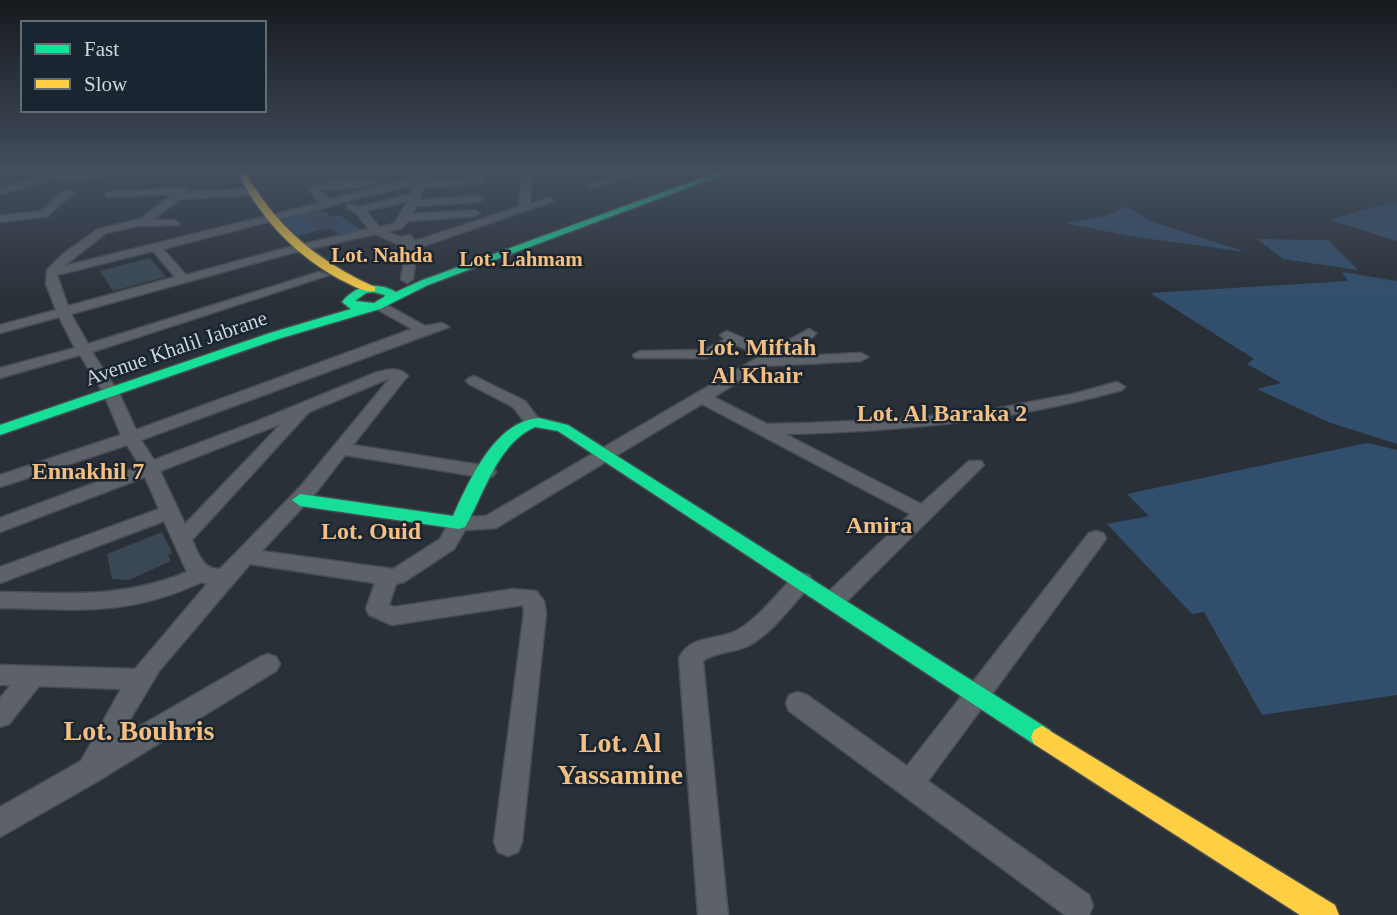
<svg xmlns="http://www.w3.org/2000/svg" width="1397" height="915" font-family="Georgia,serif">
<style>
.green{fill:#314f6d}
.building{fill:#3a4856}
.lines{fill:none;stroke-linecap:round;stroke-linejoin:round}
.street-casing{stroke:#474d54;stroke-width:3}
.fast-casing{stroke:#474d54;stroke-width:3}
.slow-casing{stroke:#474d54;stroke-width:3}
.street{fill:#5c6268;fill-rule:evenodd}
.fast{fill:#16e098;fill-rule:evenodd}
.slow{fill:#ffcf43;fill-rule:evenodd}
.labels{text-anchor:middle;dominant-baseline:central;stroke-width:5;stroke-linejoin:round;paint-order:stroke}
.far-quarter-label{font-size:21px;font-weight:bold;fill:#f4bf81;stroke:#192632}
.street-label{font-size:21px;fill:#ced6de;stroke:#192632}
.quarter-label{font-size:24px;font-weight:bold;fill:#f4bf81;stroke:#192632}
.near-quarter-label{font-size:28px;font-weight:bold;fill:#f4bf81;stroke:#192632}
</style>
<rect width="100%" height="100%" fill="#293037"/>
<g class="green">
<polygon points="1390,202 1397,204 1397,241 1330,220"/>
<polygon points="1125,206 1153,222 1246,252 1129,236 1065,223 1109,215"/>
<polygon points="319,209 332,217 340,215 363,232 344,237 329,228 298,236 279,219"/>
<polygon points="1257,239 1328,240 1358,270 1283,259"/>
<polygon points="1342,272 1397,281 1397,444 1328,422 1257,389 1281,383 1247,364 1254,359 1150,293 1348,281"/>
<polygon points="1367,443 1397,450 1397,695 1262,715 1204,612 1192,614 1107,524 1149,516 1127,494"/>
</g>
<g class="building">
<polygon points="317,212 325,212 341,224 317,231 301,218"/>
<polygon points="150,258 166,277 113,291 100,271"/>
<polygon points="162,532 172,553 168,555 171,561 129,580 112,579 107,554"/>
</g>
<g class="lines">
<g class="street-casing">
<g id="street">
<polygon points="54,173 83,176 115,173 83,182 52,179 0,194 0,188"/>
<path d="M 417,173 L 427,173 L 425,182 L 481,177 L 486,180 L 481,183 L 423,188 L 419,200 L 478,196 L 483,199 L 478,202 L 416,206 L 412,214 L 475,210 L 480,213 L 475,216 L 408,221 L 402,228 L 387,232 L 401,237 L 410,235 L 415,241 L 519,207 L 522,173 L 532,173 L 530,204 L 549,198 L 554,201 L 417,248 L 413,279 L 407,283 L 401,279 L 406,248 L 375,234 L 288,254 L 71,314 L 88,344 L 319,272 L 329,275 L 92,352 L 114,386 L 111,389 L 101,389 L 80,355 L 0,378 L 0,368 L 75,348 L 59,317 L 0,333 L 0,325 L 56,310 L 46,284 L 47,270 L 63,254 L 98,229 L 141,219 L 173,194 L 110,197 L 106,196 L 106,192 L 184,188 L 188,192 L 249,189 L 254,192 L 249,195 L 180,199 L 152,220 L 174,220 L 179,223 L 178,225 L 137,226 L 106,233 L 64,266 L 320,203 L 309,189 L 325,182 L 371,180 L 376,183 L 371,186 L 320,190 L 329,200 L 416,177 ZM 414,184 L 411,194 L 360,207 L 347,204 L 347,208 L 355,212 L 369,229 L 286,248 L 186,275 L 163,249 ZM 408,201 L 394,224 L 379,227 L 366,211 ZM 153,251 L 175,277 L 68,306 L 57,275 Z"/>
<polygon points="623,173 637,173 594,188 586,186"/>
<polygon points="685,173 711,173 712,174 707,177"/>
<polygon points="65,190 74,192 48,216 0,222 0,216 41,211"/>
<path d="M 380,301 L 425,326 L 442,323 L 449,327 L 141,440 L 154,460 L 260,420 L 375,373 C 386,370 398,366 408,376 L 405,379 L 353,445 L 487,466 L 493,468 L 496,472 L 493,476 L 487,478 L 345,455 L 314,495 L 262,551 L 393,569 L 440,539 L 452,518 L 486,516 L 760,356 L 736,345 L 707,358 L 635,358 L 633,355 L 640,351 L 704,350 L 725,339 L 720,335 L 727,331 L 770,350 L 809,329 L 816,333 L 814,336 L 780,357 L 861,353 L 868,357 L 861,361 L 764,366 L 714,397 L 767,424 L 811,423 L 900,419 L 989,410 L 1073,394 L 1117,382 L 1125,387 L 1122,390 C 1012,421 900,431 785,434 L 921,504 L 969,461 L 981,461 L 984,465 L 841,607 L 833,609 L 825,607 L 822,601 L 825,595 L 910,514 L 702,404 L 496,528 L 465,530 L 454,549 L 404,582 L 396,584 L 389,605 L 394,607 L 513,589 L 536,591 L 544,601 L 546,613 L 522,842 L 518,852 L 508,856 L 498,852 L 494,842 L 524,613 L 523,605 L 392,625 L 369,615 L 366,609 L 375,583 L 250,564 L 159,671 L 119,738 L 260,657 L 268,654 L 276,657 L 280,664 L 276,671 L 98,781 L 0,837 L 0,807 L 81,761 L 121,689 L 39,686 L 9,724 L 0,727 L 0,698 L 11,685 L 0,685 L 0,665 L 135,669 L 207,584 L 202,582 C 126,617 80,609 0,608 L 0,592 C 68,593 122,599 187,572 L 164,521 L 0,583 L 0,567 L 159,509 L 145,477 L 0,532 L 0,518 L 140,466 L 127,445 L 0,487 L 0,475 L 121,435 L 104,394 L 106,391 L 118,391 L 136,430 L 412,329 L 375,308 L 373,305 ZM 390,378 L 300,487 L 220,569 C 202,569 199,554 192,540 L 309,412 ZM 281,424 L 185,524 L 160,471 Z"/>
<polygon points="474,376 525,401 541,422 539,425 527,425 513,407 469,384 466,381 469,378"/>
<polygon points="1096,531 1103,533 1106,538 1103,543 928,781 1089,895 1093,906 1089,915 1065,915 789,711 786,703 789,695 798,692 807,695 907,766 1089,533"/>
<path d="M 802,573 L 809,575 L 813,581 L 809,587 C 791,606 774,631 750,645 C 735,653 716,651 703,661 L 728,915 L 698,915 L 679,658 C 691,634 718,641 738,630 C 760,616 777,594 795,575 Z"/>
</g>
</g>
<g class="fast-casing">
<g id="fast">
<path d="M 715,173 L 727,173 L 428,285 L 380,309 L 278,339 L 0,435 L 0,425 L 270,333 L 351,309 L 342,302 C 355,285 377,281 396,292 L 420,281 ZM 373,292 L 385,295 L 384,297 L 374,303 L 355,301 L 366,293 Z"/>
<path d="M 539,418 L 568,425 L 1050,730 L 1053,737 L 1050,744 L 1042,748 L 1034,744 L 558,431 L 535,427 C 496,445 485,493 465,527 L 459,529 L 300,506 L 292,500 L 300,494 L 453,516 C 469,481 495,421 539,418 Z"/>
</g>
</g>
<g class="slow-casing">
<g id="slow">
<path d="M 238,173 L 246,173 C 276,227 319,262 375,287 L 375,291 C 363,293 350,284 339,279 C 294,254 261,219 238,173 Z"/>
<polygon points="1042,726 1335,905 1339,915 1300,915 1034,744 1031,737 1034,730"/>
</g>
</g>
<use href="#street" class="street"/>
<use href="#fast" class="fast"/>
<use href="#slow" class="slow"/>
</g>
<linearGradient id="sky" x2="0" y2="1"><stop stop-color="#171a1e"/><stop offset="0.57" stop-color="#434e5e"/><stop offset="1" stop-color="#434e5e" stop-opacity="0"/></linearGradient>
<rect width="1397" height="301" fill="url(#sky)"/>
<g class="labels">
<g class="far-quarter-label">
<text x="382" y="255">Lot. Nahda</text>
<text x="521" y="259">Lot. Lahmam</text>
</g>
<g class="street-label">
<text transform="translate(176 348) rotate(-19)">Avenue Khalil Jabrane</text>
</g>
<g class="quarter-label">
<text x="757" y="347">Lot. Miftah<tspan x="757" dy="28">Al Khair</tspan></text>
<text x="942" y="413">Lot. Al Baraka 2</text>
<text x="88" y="471">Ennakhil 7</text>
<text x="879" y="525">Amira</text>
<text x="371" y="531">Lot. Ouid</text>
</g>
<g class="near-quarter-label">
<text x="139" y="730">Lot. Bouhris</text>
<text x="620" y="742">Lot. Al<tspan x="620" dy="32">Yassamine</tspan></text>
</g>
</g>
<rect x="21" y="21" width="245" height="91" fill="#192632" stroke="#616c77" stroke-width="2"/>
<rect x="35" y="44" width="35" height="10" fill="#16e098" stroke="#616c77" stroke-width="2"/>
<text x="84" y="56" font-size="21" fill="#ced6de">Fast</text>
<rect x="35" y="79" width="35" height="10" fill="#ffcf43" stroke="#616c77" stroke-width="2"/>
<text x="84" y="91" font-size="21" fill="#ced6de">Slow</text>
</svg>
